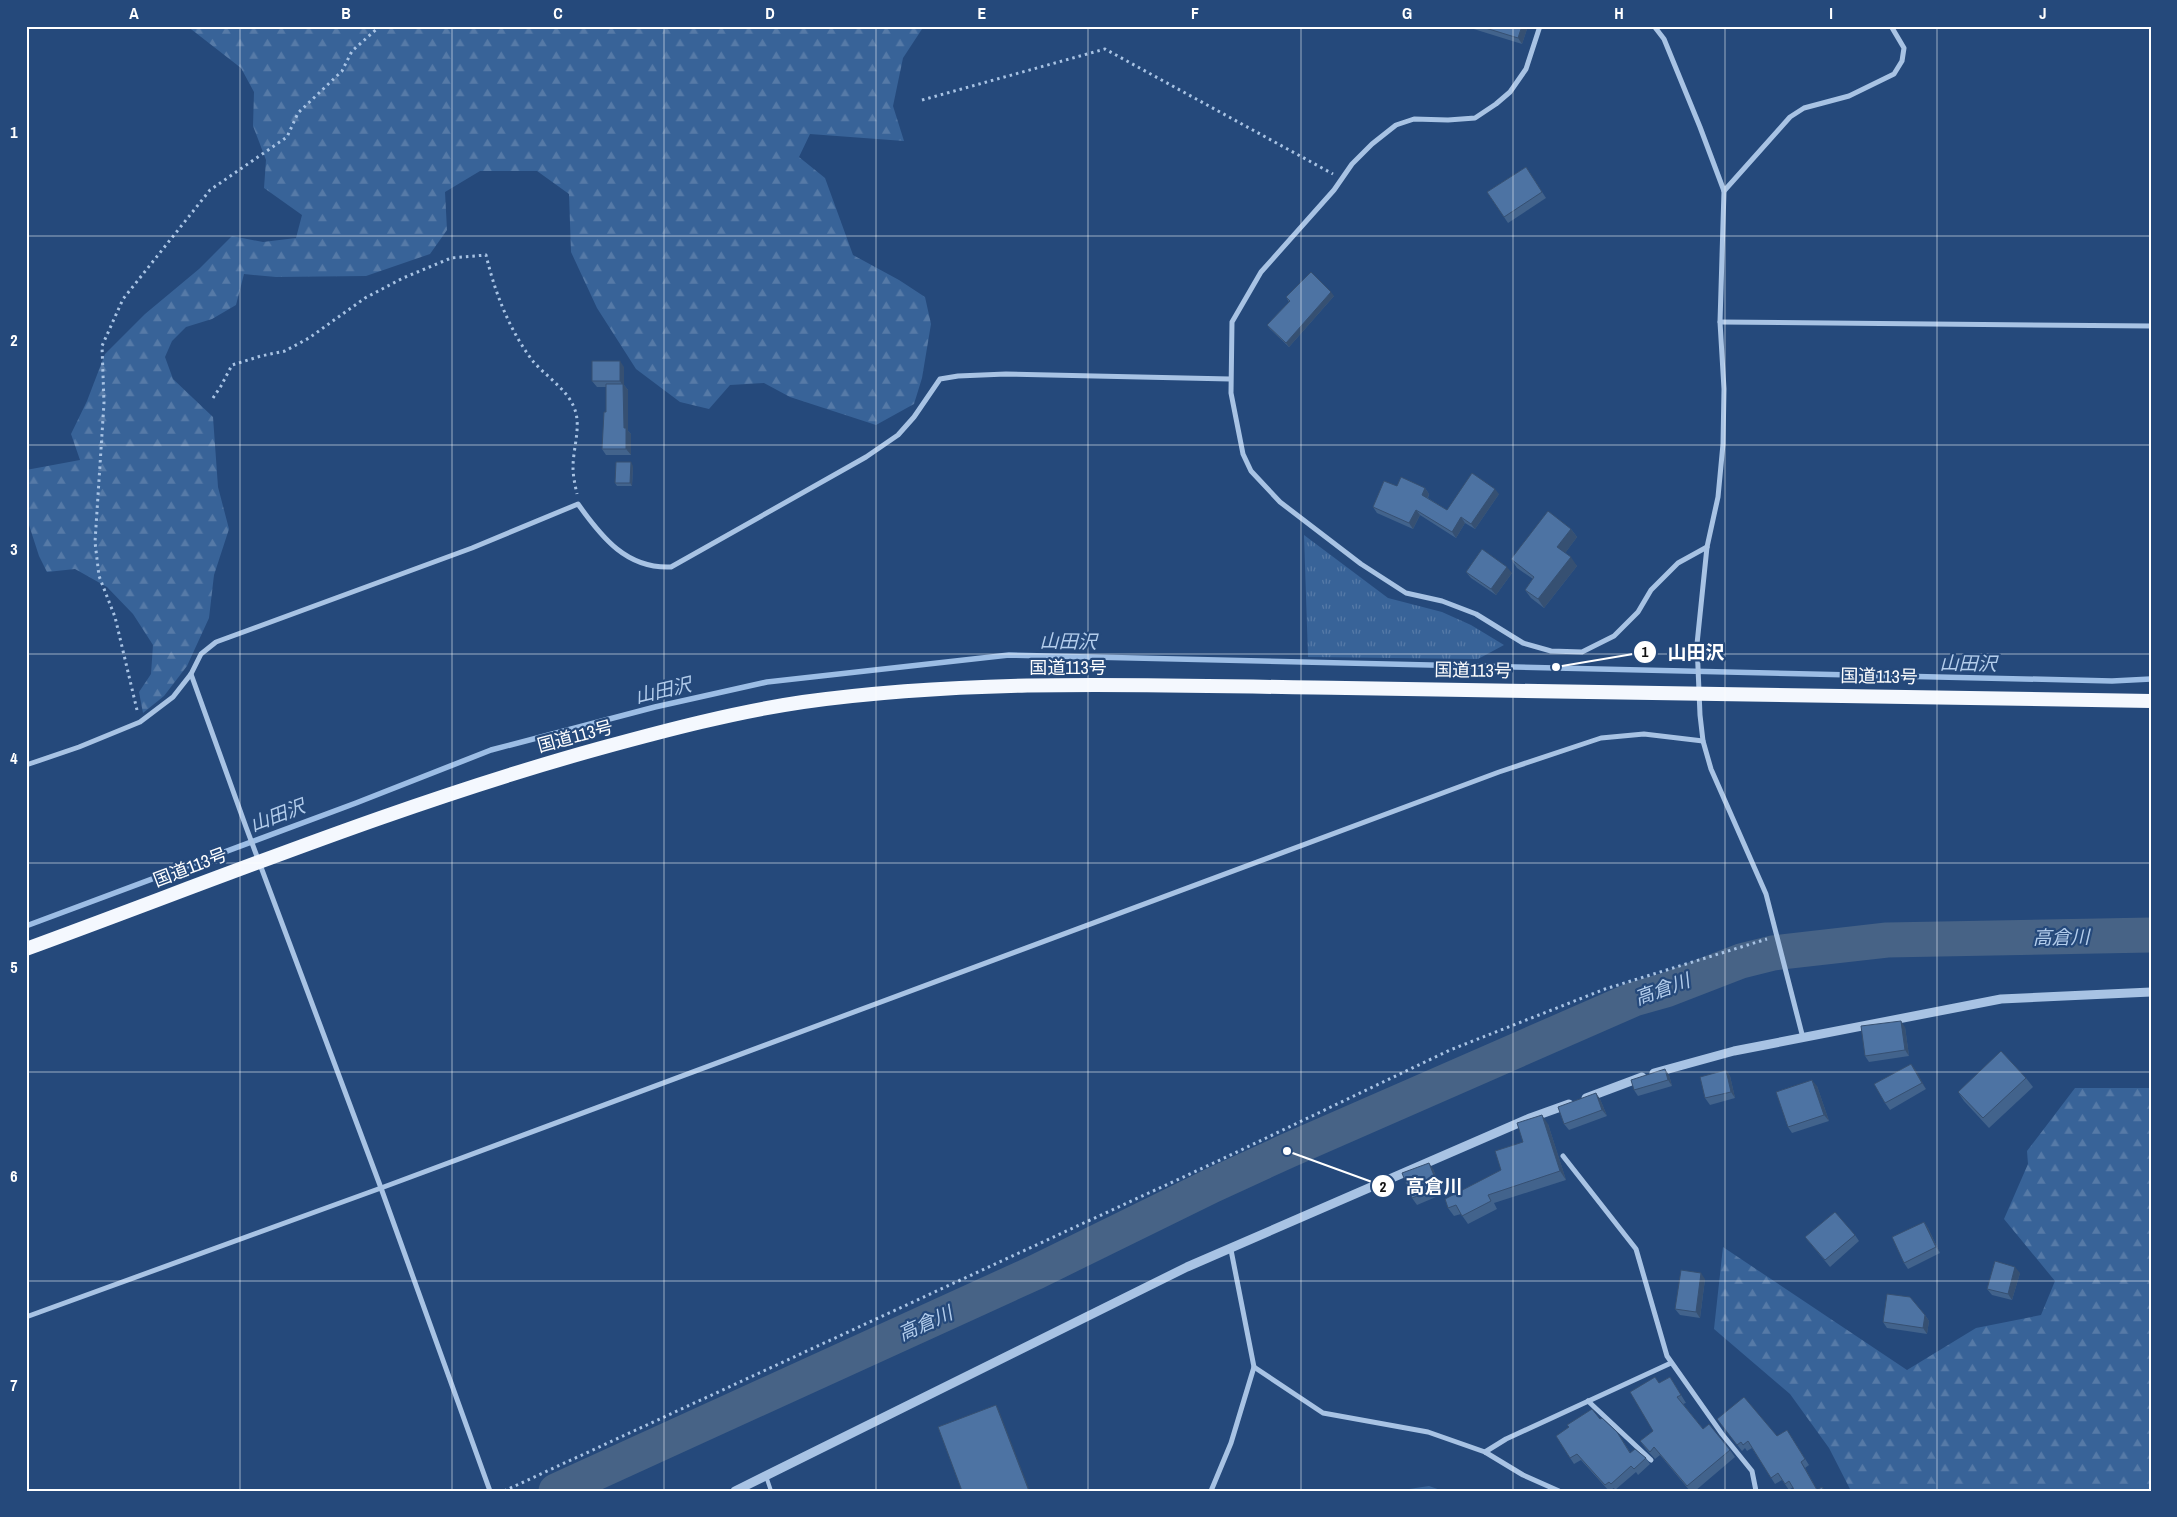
<svg xmlns="http://www.w3.org/2000/svg" width="2177" height="1517" font-family="'Archivo Narrow','Noto Sans JP',sans-serif">
<style>
.grass{fill:url(#grass-tufts)}
.forest{fill:url(#forest-firs)}
.lines{fill:none;stroke-linecap:round;stroke-linejoin:round}
.stream{stroke:#9cbde5;stroke-width:5.5}
.river{stroke:#476386;stroke-width:35}
.path{stroke:#a8c3e4;stroke-width:3;stroke-dasharray:2.5 4;stroke-linecap:butt}
.service{stroke:#a8c3e4;stroke-width:4}
.minor{stroke:#a8c3e4;stroke-width:5}
.tertiary{stroke:#a8c3e4;stroke-width:9}
.trunk{stroke:#f4f8fe;stroke-width:14}
.wall{fill:#42638c}
.shaded-wall{fill:#365072}
.building{fill:#4d73a3;stroke:#365072}
.grid{fill:none;stroke:#fff;stroke-width:1;stroke-opacity:0.55}
.labels{text-anchor:middle;dominant-baseline:central;stroke-width:4.5;stroke-linejoin:round;paint-order:stroke}
.street-label{font-size:18px;fill:#fff;stroke:#25497b}
.water-label{font-size:19px;font-style:italic;fill:#b3cdec;stroke:#25497b}
.leader{fill:none;stroke:#fff;stroke-width:2}
.callout-dot{fill:#fff;stroke:#25497b;stroke-width:2}
.mark-label{font-size:15px;text-anchor:middle;font-weight:bold;fill:#111}
.callout-label{font-size:19px;text-anchor:middle;font-weight:bold;fill:#fff;stroke:#25497b;stroke-width:4.5;stroke-linejoin:round;paint-order:stroke}
.neatline{fill:none;stroke:#fff;stroke-width:2}
.grid-label{font-size:16px;text-anchor:middle;font-weight:bold;fill:#fff}
</style>
<defs>
<pattern id="grass-tufts" width="24" height="20" patternUnits="userSpaceOnUse" patternTransform="scale(1.25)"><rect width="24" height="20" fill="#386398"/><path d="M3 7l-1-3M5 7V3M7 7l1-3M15 17l-1-3M17 17v-4M19 17l1-3" fill="none" stroke="#567aa7"/></pattern>
<pattern id="forest-firs" width="22" height="20" patternUnits="userSpaceOnUse" patternTransform="scale(1.25)"><rect width="22" height="20" fill="#386398"/><path d="M5 1l3.5 6h-7zM16 11l3.5 6h-7z" fill="#567aa7"/></pattern>
</defs>
<rect width="100%" height="100%" fill="#25497b"/>
<polygon class="grass" points="1304,535 1388,598 1442,612 1471,625 1504,645 1478,659 1308,657"/>
<g class="forest">
<polygon points="187,26 924,26 903,58 893,106 904,141 810,134 799,157 825,178 853,255 899,280 925,297 931,324 922,378 914,404 876,425 790,397 764,383 730,385 709,409 680,402 636,369 597,308 571,252 569,194 537,171 480,171 445,192 447,230 430,254 366,276 276,277 244,274 236,305 212,319 186,327 172,341 165,357 173,379 213,417 218,487 229,529 214,575 209,618 187,666 164,696 143,713 139,692 151,674 153,645 133,614 107,587 75,569 47,572 39,556 29,525 26,524 26,470 80,460 71,434 87,401 105,354 145,314 199,269 232,236 263,242 296,238 302,215 264,188 266,160 253,126 254,92 241,68"/>
<polygon points="2075,1088 2151,1088 2151,1491 1851,1491 1829,1448 1790,1394 1714,1329 1723,1247 1907,1370 1976,1328 2041,1315 2055,1281 2004,1219 2028,1164 2027,1151"/>
<polygon points="1429,1486 1443,1491 1396,1491"/>
</g>
<g class="lines">
<polyline class="stream" points="26,926 356,803 491,750 655,707 767,682 1009,655 2112,681 2151,679"/>
<polyline class="river" points="556,1491 1036,1272 1213,1185 1287,1151 1634,999 1666,990 1741,961 1773,953 1887,940 2151,935"/>
<g class="path">
<polyline points="922,100 1105,49 1333,174"/>
<path d="M 213,398 L 221,386 L 232,365 L 261,356 L 285,351 L 309,338 L 365,298 L 403,278 L 451,258 L 486,255 C 495,293 509,329 532,360 C 545,376 568,389 575,410 C 581,427 573,449 573,467 C 573,476 575,485 577,494"/>
<polyline points="137,710 115,617 99,576 95,542 104,403 102,346 123,299 210,190 287,137 298,113 342,71 352,51 380,26"/>
<polyline points="504,1491 1218,1161 1450,1050 1605,989 1767,939"/>
</g>
<polyline class="service" points="766,1476 771,1491"/>
<g class="minor">
<polyline points="1540,26 1526,69 1510,92 1496,104 1475,118 1448,120 1414,119 1396,125 1372,144 1352,164 1334,190 1261,272 1232,322 1231,393 1243,454 1251,471 1280,502 1361,564 1406,593 1442,601 1476,614 1523,643 1551,651 1582,652 1614,636 1638,612 1651,590 1678,563 1707,547"/>
<polyline points="1654,26 1664,39 1700,127 1724,191 1720,322 1724,389 1723,444 1718,497 1707,547 1697,644 1700,715 1703,741 1711,769 1766,894 1803,1038"/>
<polyline points="1724,191 1790,117 1804,108 1849,96 1894,74 1902,61 1904,48 1891,26"/>
<polyline points="1720,322 2151,326"/>
<polyline points="191,674 246,827 381,1188 490,1491"/>
<path d="M 26,765 L 79,747 L 140,722 L 173,697 L 191,674 L 201,654 L 216,642 L 472,548 L 578,504 C 602,538 627,569 671,567 L 866,457 L 898,435 L 914,417 L 940,379 L 958,376 L 1006,374 L 1230,379"/>
<polyline points="1563,1156 1636,1249 1667,1356 1722,1434 1752,1471 1756,1491"/>
<polyline points="26,1317 381,1188 1499,772 1601,738 1644,734 1703,741"/>
<polyline points="1254,1367 1323,1413 1428,1432 1485,1452 1523,1475 1559,1491"/>
<polyline points="1588,1401 1651,1460"/>
<polyline points="1485,1452 1506,1439 1671,1363"/>
<polyline points="1211,1491 1231,1443 1254,1367 1231,1250"/>
</g>
<g class="tertiary">
<polyline points="1654,1073 1734,1051 2001,999 2151,992"/>
<polyline points="1586,1098 1642,1077"/>
<polyline points="735,1491 1187,1267 1530,1118 1569,1104"/>
</g>
<path class="trunk" d="M 26,949 C 217,879 405,802 601,748 C 667,730 735,712 803,702 C 983,677 1164,686 1346,688 C 1614,690 1882,695 2151,701"/>
</g>
<g class="wall">
<polygon points="1464,26 1528,26 1522,44"/>
<polygon points="1526,167 1546,198 1508,223 1487,192"/>
<polygon points="1334,296 1289,347 1270,329 1267,325 1289,302 1286,297"/>
<polygon points="624,367 624,385 628,390 628,431 631,434 631,455 606,455 602,449 606,412 606,387 597,387 592,381"/>
<polygon points="633,466 632,486 617,486 615,483"/>
<polygon points="1397,486 1425,488 1429,494 1428,498 1447,510 1499,494 1475,529 1465,523 1456,538 1420,515 1413,529 1377,513 1373,507"/>
<polygon points="1571,529 1577,537 1565,553 1577,566 1544,608 1531,598 1525,590 1533,579 1517,568 1511,559"/>
<polygon points="1466,572 1512,573 1496,595 1471,578"/>
<polygon points="1905,1027 1909,1056 1869,1062 1865,1056"/>
<polygon points="1911,1064 1926,1089 1890,1110 1885,1103"/>
<polygon points="1726,1070 1730,1076 1735,1098 1710,1105 1705,1098"/>
<polygon points="1669,1075 1672,1086 1638,1096 1634,1090"/>
<polygon points="2026,1078 2033,1087 1989,1128 1964,1101 1958,1092"/>
<polygon points="1817,1086 1829,1121 1792,1133 1788,1127"/>
<polygon points="1600,1099 1607,1116 1569,1130 1564,1124"/>
<polygon points="1548,1124 1566,1180 1494,1203 1497,1209 1468,1224 1461,1214 1454,1216 1448,1208 1501,1170 1523,1142"/>
<polygon points="1433,1169 1443,1194 1417,1205 1412,1198"/>
<polygon points="1924,1222 1928,1228 1940,1253 1908,1269 1904,1263"/>
<polygon points="1855,1235 1859,1241 1830,1267 1805,1237"/>
<polygon points="2020,1273 2012,1300 1992,1295 1987,1289"/>
<polygon points="1705,1279 1700,1318 1680,1315 1675,1309"/>
<polygon points="1925,1315 1929,1321 1927,1334 1887,1328 1883,1322"/>
<polygon points="1670,1377 1686,1403 1683,1404 1703,1429 1730,1450 1735,1457 1695,1491 1690,1491 1660,1455 1655,1459 1646,1449 1640,1441 1653,1431 1659,1383"/>
<polygon points="1600,1419 1617,1432 1630,1452 1646,1458 1650,1464 1638,1475 1636,1472 1615,1490 1614,1488 1609,1491 1581,1460 1574,1464 1556,1436"/>
<polygon points="1717,1419 1777,1436 1787,1430 1809,1465 1805,1468 1817,1490 1822,1487 1825,1491 1795,1491 1793,1487 1789,1490 1782,1480 1775,1484 1752,1448 1747,1451 1745,1448 1742,1451"/>
</g>
<g class="shaded-wall">
<polygon points="1522,26 1528,26 1522,44 1518,38"/>
<polygon points="1331,292 1334,296 1289,347 1286,343"/>
<polygon points="620,361 624,367 624,385 628,390 628,431 631,434 631,455 626,449 624,428 623,386 620,381"/>
<polygon points="631,462 633,466 632,486 630,483"/>
<polygon points="1425,488 1429,494 1426,501 1422,495"/>
<polygon points="1495,489 1499,494 1475,529 1471,524"/>
<polygon points="1416,510 1420,515 1413,529 1409,523"/>
<polygon points="1461,517 1465,523 1456,538 1452,532"/>
<polygon points="1571,529 1577,537 1563,556 1557,547"/>
<polygon points="1571,557 1577,566 1544,608 1538,599"/>
<polygon points="1507,567 1512,573 1496,595 1491,589"/>
<polygon points="1901,1021 1905,1027 1909,1056 1905,1050"/>
<polygon points="1911,1064 1916,1070 1926,1089 1922,1083"/>
<polygon points="1665,1069 1669,1075 1672,1086 1668,1080"/>
<polygon points="1726,1070 1730,1076 1735,1098 1731,1092"/>
<polygon points="1812,1080 1817,1086 1829,1121 1824,1115"/>
<polygon points="1596,1093 1600,1099 1607,1116 1602,1110"/>
<polygon points="1542,1115 1548,1124 1566,1180 1560,1171"/>
<polygon points="1429,1163 1433,1169 1443,1194 1439,1188"/>
<polygon points="1924,1222 1928,1228 1940,1253 1936,1247"/>
<polygon points="2015,1267 2020,1273 2012,1300 2008,1294"/>
<polygon points="1701,1273 1705,1279 1700,1318 1696,1312"/>
<polygon points="1925,1315 1929,1321 1927,1334 1923,1328"/>
<polygon points="996,1405 998,1408 1030,1491 1029,1491"/>
<polygon points="1801,1462 1805,1468 1818,1491 1817,1491"/>
</g>
<g class="building">
<polygon points="1479,26 1522,26 1518,38"/>
<polygon points="1526,167 1542,192 1504,217 1487,192"/>
<polygon points="1311,272 1331,292 1286,343 1267,325 1290,301 1286,297"/>
<rect x="592" y="361" width="28" height="20"/>
<polygon points="606,384 623,384 624,428 626,428 626,449 602,449 604,412 606,412"/>
<polygon points="616,462 631,462 630,483 615,483"/>
<polygon points="1472,473 1495,489 1471,524 1461,517 1452,532 1416,510 1409,523 1373,507 1384,481 1397,486 1401,477 1425,488 1422,495 1447,510"/>
<polygon points="1548,511 1571,529 1557,547 1571,557 1538,599 1525,590 1534,577 1511,559"/>
<polygon points="1482,549 1507,567 1491,589 1466,572"/>
<polygon points="1901,1021 1905,1050 1865,1056 1861,1026"/>
<polygon points="2001,1051 2026,1078 1983,1118 1958,1092"/>
<polygon points="1911,1064 1922,1083 1885,1103 1874,1084"/>
<polygon points="1665,1069 1668,1080 1634,1090 1631,1080"/>
<polygon points="1726,1070 1731,1092 1705,1098 1700,1077"/>
<polygon points="1812,1080 1824,1115 1788,1127 1776,1092"/>
<polygon points="1596,1093 1602,1110 1564,1124 1558,1107"/>
<polygon points="1542,1115 1560,1171 1488,1195 1491,1201 1462,1216 1456,1205 1448,1208 1445,1199 1501,1170 1495,1151 1523,1142 1517,1123"/>
<polygon points="1429,1163 1439,1188 1412,1198 1402,1173"/>
<polygon points="1835,1212 1855,1235 1825,1260 1805,1237"/>
<polygon points="1924,1222 1936,1247 1904,1263 1892,1237"/>
<polygon points="1995,1261 2015,1267 2008,1294 1987,1289"/>
<polygon points="1681,1270 1701,1273 1696,1312 1675,1309"/>
<polygon points="1887,1294 1910,1297 1925,1315 1923,1328 1883,1322"/>
<polygon points="1655,1377 1659,1383 1670,1377 1681,1395 1677,1397 1703,1429 1709,1424 1730,1450 1687,1486 1654,1447 1650,1452 1640,1441 1653,1431 1630,1392"/>
<polygon points="1744,1397 1777,1436 1787,1430 1805,1459 1801,1462 1817,1490 1822,1487 1824,1491 1795,1491 1789,1481 1785,1484 1778,1473 1771,1478 1748,1441 1743,1445 1741,1442 1737,1445 1717,1419"/>
<polygon points="996,1405 1029,1491 962,1491 938,1427"/>
<polygon points="1592,1409 1600,1419 1602,1418 1617,1432 1630,1453 1635,1449 1646,1458 1634,1469 1631,1466 1611,1484 1609,1482 1605,1485 1577,1454 1570,1458 1556,1436 1569,1427 1567,1425"/>
</g>
<path class="grid" d="M 240,26 L 240,1491M 452,26 L 452,1491M 664,26 L 664,1491M 876,26 L 876,1491M 1088,26 L 1088,1491M 1301,26 L 1301,1491M 1513,26 L 1513,1491M 1725,26 L 1725,1491M 1937,26 L 1937,1491M 26,236 L 2151,236M 26,445 L 2151,445M 26,654 L 2151,654M 26,863 L 2151,863M 26,1072 L 2151,1072M 26,1281 L 2151,1281"/>
<g class="labels">
<g class="street-label">
<text x="1068" y="667">国道113号</text>
<text transform="translate(1473 670) rotate(1)">国道113号</text>
<text transform="translate(1879 676) rotate(1)">国道113号</text>
<text transform="translate(575 736) rotate(-15)">国道113号</text>
<text transform="translate(190 867) rotate(-21)">国道113号</text>
</g>
<g class="water-label">
<text transform="translate(1068 641) rotate(1)">山田沢</text>
<text transform="translate(1968 663) rotate(1)">山田沢</text>
<text transform="translate(663 690) rotate(-13)">山田沢</text>
<text transform="translate(277 815) rotate(-21)">山田沢</text>
<text transform="translate(2061 937) rotate(-1)">高倉川</text>
<text transform="translate(1662 989) rotate(-20)">高倉川</text>
<text transform="translate(925 1323) rotate(-24)">高倉川</text>
</g>
</g>
<path class="leader" d="M1556 667L1645 652M1287 1151L1383 1186"/>
<g class="callout-dot">
<circle cx="1556" cy="667" r="5"/>
<circle cx="1287" cy="1151" r="5"/>
<circle cx="1645" cy="652" r="12"/>
<circle cx="1383" cy="1186" r="12"/>
</g>
<g class="mark-label">
<text x="1645" y="657">1</text>
<text x="1383" y="1192">2</text>
</g>
<g class="callout-label">
<text x="1696" y="659">山田沢</text>
<text x="1434" y="1193">高倉川</text>
</g>
<rect width="2177" height="1517" fill="none" stroke="#25497b" stroke-width="55"/>
<rect x="28" y="28" width="2122" height="1462" class="neatline"/>
<g class="grid-label">
<text x="134" y="19">A</text>
<text x="346" y="19">B</text>
<text x="558" y="19">C</text>
<text x="770" y="19">D</text>
<text x="982" y="19">E</text>
<text x="1195" y="19">F</text>
<text x="1407" y="19">G</text>
<text x="1619" y="19">H</text>
<text x="1831" y="19">I</text>
<text x="2043" y="19">J</text>
<text x="14" y="138">1</text>
<text x="14" y="346">2</text>
<text x="14" y="555">3</text>
<text x="14" y="764">4</text>
<text x="14" y="973">5</text>
<text x="14" y="1182">6</text>
<text x="14" y="1391">7</text>
</g>
</svg>
